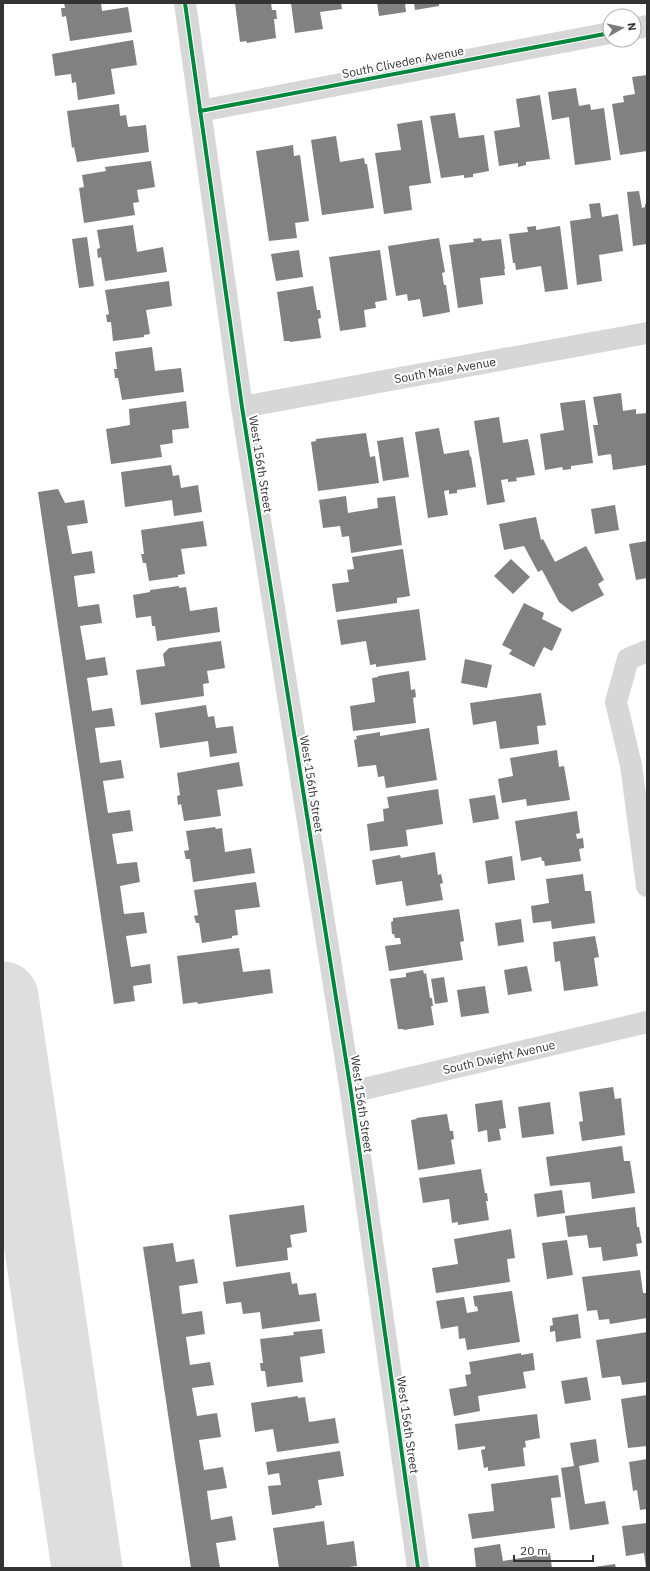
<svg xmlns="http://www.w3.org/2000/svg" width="650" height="1571" font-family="'IBM Plex Sans',sans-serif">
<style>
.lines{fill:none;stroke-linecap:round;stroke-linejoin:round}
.taxiway{stroke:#dedede;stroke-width:71}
.building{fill:#818181}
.minor{stroke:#d7d7d7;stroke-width:22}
.cycleway-casing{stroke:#fff;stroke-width:6}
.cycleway{stroke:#00873e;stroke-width:4}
.labels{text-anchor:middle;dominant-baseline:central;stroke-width:4;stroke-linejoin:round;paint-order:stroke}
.street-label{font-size:12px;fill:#333;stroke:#fff}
</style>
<rect width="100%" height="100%" fill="#fff"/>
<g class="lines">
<polyline class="taxiway" points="3,997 87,1568"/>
</g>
<g class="building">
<polygon points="64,3 101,3 102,11 128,7 132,32 70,41 66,16 62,17 61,8 65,8"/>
<polygon points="235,3 271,3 272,10 276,10 277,19 274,19 276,38 247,43 246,41 240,42"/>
<polygon points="291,3 341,3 342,9 320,12 323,29 295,33"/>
<polygon points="377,3 405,3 406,12 379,16"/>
<polygon points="414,3 439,3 439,6 415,10"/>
<polygon points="133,40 137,65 111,69 115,94 78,100 76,82 72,83 71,74 55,76 52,54"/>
<polygon points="647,75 647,151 620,155 612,104 624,102 623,96 635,94 632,77"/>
<polygon points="576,88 579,106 590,104 591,110 604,108 611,160 575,165 569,117 552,120 548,92"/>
<polygon points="540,95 550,159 526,162 526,165 518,167 518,163 499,166 494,131 520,127 516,99"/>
<polygon points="119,104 120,116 126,115 128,127 146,125 149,152 77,162 74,147 72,148 67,111"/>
<polygon points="455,113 459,138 484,135 489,171 473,174 473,177 464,178 464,175 441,178 430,116"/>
<polygon points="422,120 431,183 409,186 412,210 384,214 375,153 401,150 397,124"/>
<polygon points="336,136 340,162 364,158 365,164 367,164 374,208 322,215 311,140"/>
<polygon points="293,145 294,156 300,155 309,221 295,223 297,238 269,241 256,151"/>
<polygon points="151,161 155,187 137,190 139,202 133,203 135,215 84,223 79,188 84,187 82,175 106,171 105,167"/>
<polygon points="639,191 642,208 645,207 645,204 647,204 647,244 633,246 627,192"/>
<polygon points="600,203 602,217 618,214 623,251 599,255 602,281 577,285 570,221 591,218 589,204"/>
<polygon points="133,225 137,252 163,247 167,272 105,281 101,257 98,258 97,249 100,248 97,230"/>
<polygon points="536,226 536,230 560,226 568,289 545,292 541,266 516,270 515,263 513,263 509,234 528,232 527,227"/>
<polygon points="87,237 94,286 79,288 72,239"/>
<polygon points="439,238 445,272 442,273 444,285 446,285 450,312 423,317 420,299 408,301 407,294 396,296 388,246"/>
<polygon points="481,238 482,241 501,239 505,269 504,269 505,275 480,278 483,304 458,308 449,245 474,242 473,239"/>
<polygon points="299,250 303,277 276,281 271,254"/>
<polygon points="380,250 387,300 375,302 376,308 364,310 366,327 340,331 329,257"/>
<polygon points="169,281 172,306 146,310 150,334 144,335 144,337 113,341 111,322 107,322 106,315 109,314 105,290"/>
<polygon points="313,286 317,310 320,310 321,318 318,319 321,338 290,342 290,341 284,341 277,292"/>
<polygon points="152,347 155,371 181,368 184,392 122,400 118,378 115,378 114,369 117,369 115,352"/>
<polygon points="621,393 623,411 636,409 636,414 647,413 647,465 613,470 611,454 598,456 593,425 598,425 593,397"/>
<polygon points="585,400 593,463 571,466 571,469 563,470 562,467 545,470 540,434 564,430 560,403"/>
<polygon points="186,401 189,428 172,430 173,443 160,445 162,457 111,464 106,429 130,425 129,409"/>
<polygon points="499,417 503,443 528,439 535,475 516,478 517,481 508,482 508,479 501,480 505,502 487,505 474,421"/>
<polygon points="439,428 444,454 469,450 470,457 471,456 476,487 457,490 457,493 449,494 449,490 444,491 448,515 428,518 415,432"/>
<polygon points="366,433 370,457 375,456 379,483 318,491 311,442 316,441 316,439"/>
<polygon points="403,437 409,477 383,481 377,441"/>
<polygon points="171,465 173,476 179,475 181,488 198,485 202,512 174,516 172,500 125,507 121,472"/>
<polygon points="58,489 65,503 84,500 88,523 67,526 72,554 92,551 95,573 74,576 78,607 99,604 102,623 80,626 86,660 105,657 108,675 87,678 92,711 112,708 115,726 95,728 100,763 121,760 124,778 103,781 108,813 130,810 133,831 112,834 117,864 137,862 140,882 120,886 124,914 144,912 147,933 126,936 131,967 150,964 152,983 133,986 135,1001 114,1004 38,492"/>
<polygon points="346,496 348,513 378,508 377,498 395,496 402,545 351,553 349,536 342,537 340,526 323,528 319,500"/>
<polygon points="615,505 619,530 595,534 591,509"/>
<polygon points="536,517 541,540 543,539 555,562 586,546 604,580 598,584 604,595 572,612 559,602 542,570 538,572 524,546 504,550 499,524"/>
<polygon points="203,521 207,546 181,549 185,574 178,575 178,577 149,581 146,563 143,563 141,554 144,554 141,530"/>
<polygon points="647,541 647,578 636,580 629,544"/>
<polygon points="403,549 410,596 397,598 397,603 336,612 332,584 349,582 347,570 354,569 352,557"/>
<polygon points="511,559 530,577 513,594 494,576"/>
<polygon points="179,586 179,588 186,587 190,611 217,607 220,632 157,641 155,626 152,626 151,616 136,618 133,595 150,592 150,590"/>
<polygon points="524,603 544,613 542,619 562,629 552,651 544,647 534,667 509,654 512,650 502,645"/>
<polygon points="419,609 426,660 376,667 376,664 370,665 366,641 341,645 337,620"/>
<polygon points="221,641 225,668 207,671 209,683 203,684 204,696 141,705 136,670 165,666 163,654 169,648"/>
<polygon points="465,659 492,665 487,688 461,683"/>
<polygon points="409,671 411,690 415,689 416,697 413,698 416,723 353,731 350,706 375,702 372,678 378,677 378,676"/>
<polygon points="541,693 546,725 537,726 539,744 500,749 496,721 473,725 470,703"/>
<polygon points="206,705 208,717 214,716 216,728 233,726 237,753 210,757 208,741 160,748 155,713"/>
<polygon points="429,728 437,780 386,788 384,776 378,777 376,765 358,767 354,740 357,739 356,736 380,732 380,736"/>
<polygon points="557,750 559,767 564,766 570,800 527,806 526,799 502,803 498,779 513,776 510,758"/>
<polygon points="239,762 243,786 217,790 221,816 184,821 181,804 178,805 177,796 180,795 177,773"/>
<polygon points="438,789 443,824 406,830 408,846 370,851 367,824 384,821 383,809 389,808 387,797"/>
<polygon points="495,795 499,819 473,823 469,799"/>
<polygon points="577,811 580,833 576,834 577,839 583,838 584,848 579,849 581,861 545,866 544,861 542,861 541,857 521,861 515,821"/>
<polygon points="215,827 216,829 222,828 225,852 251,848 255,873 193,882 190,859 186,859 184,851 189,850 186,831"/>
<polygon points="435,852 438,875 441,874 443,883 440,884 443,900 406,906 402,881 376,885 372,860 400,855 401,858"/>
<polygon points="512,856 515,880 488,884 485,861"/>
<polygon points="583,874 585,891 591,891 595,923 552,929 551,921 533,923 531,906 549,903 546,879"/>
<polygon points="256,882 260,907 235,910 238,935 232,936 232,938 202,943 199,923 196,923 194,916 198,915 194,890"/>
<polygon points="459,909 464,941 460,942 463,960 389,971 385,946 401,944 400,938 395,938 394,934 392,934 391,922 393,921 393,918"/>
<polygon points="521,919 524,942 498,946 495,923"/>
<polygon points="595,936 599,957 594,958 598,986 564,991 560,961 555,962 553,942"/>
<polygon points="239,948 243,972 270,969 273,993 198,1004 197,1002 183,1004 177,956"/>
<polygon points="527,966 532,991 508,995 504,970"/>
<polygon points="423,970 424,974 426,973 430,998 432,998 433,1006 431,1006 434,1025 404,1030 403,1029 398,1029 390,979 406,977 406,973"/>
<polygon points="444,977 448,1002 435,1004 431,979"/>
<polygon points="485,986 489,1013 461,1017 457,990"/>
<polygon points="613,1087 615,1099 621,1098 625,1135 582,1141 579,1122 583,1121 579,1092"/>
<polygon points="502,1100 506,1128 499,1129 501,1140 488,1142 487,1130 478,1132 475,1104"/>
<polygon points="550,1102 554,1134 522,1138 518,1107"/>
<polygon points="447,1114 450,1131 453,1131 454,1139 451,1140 455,1164 418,1170 411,1120 417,1119 416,1118"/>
<polygon points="622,1146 624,1161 630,1161 635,1193 592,1199 590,1182 550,1186 546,1157"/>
<polygon points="481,1169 485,1193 487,1193 488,1201 486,1201 489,1220 458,1225 458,1222 452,1223 449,1199 423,1203 419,1178"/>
<polygon points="562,1190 565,1213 537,1217 534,1194"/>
<polygon points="304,1205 307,1232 290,1235 292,1247 287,1248 288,1260 236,1267 229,1215"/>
<polygon points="635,1207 637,1227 639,1227 642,1243 636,1244 638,1256 603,1261 601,1247 589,1248 587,1235 568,1237 565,1216"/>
<polygon points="511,1229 515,1258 507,1259 510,1282 436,1293 432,1268 458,1264 454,1239"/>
<polygon points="567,1240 573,1275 547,1279 542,1243"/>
<polygon points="173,1243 176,1262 194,1259 198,1283 179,1286 182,1314 202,1311 205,1334 186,1337 190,1365 210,1362 214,1385 192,1388 197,1416 217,1413 221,1437 199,1440 204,1470 223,1467 227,1488 207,1491 211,1520 232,1516 236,1540 216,1543 220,1568 191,1568 143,1247"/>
<polygon points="640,1270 643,1293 647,1293 647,1318 610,1324 609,1319 599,1320 597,1310 587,1311 582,1277"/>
<polygon points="290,1272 292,1284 297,1283 299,1295 316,1293 320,1321 262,1329 260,1312 243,1314 241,1302 226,1304 223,1282"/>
<polygon points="512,1291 520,1342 467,1350 465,1338 459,1339 458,1326 441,1329 436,1301 464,1297 467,1313 478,1311 477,1306 475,1307 473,1296"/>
<polygon points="578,1314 581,1338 556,1342 555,1331 550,1332 550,1326 553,1325 552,1318"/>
<polygon points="322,1329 325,1353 300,1357 303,1382 267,1387 265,1371 261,1371 260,1363 263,1363 260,1339 294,1335 293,1332"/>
<polygon points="647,1332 647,1382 622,1385 620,1376 602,1378 596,1340"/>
<polygon points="521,1353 521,1355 533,1353 535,1370 523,1372 526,1388 478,1396 480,1411 454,1416 449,1389 467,1386 465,1375 471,1374 469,1362"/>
<polygon points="587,1377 591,1400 565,1404 561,1381"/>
<polygon points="647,1395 647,1446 628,1448 621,1399"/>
<polygon points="298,1396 298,1398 305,1397 309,1422 335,1418 339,1443 277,1452 273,1429 255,1432 251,1403"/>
<polygon points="537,1414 540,1438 525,1441 526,1447 523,1448 525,1466 488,1471 488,1467 484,1468 481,1450 485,1449 485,1446 458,1450 455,1424"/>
<polygon points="596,1439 599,1462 579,1466 585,1504 605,1501 609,1524 570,1530 561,1468 574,1466 570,1443"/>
<polygon points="340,1451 344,1476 318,1480 322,1505 315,1506 315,1508 272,1515 268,1486 281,1485 279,1473 268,1475 266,1462"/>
<polygon points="647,1459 647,1509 640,1510 637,1490 633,1491 629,1462"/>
<polygon points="558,1475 561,1497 551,1498 555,1528 472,1539 468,1514 494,1511 491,1484"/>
<polygon points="324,1521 327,1545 354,1541 357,1566 341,1568 279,1568 273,1528"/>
<polygon points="647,1523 647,1568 646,1568 644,1553 626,1556 622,1526"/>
<polygon points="500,1544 503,1561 550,1553 552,1568 476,1568 474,1548"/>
<polygon points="615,1564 616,1568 594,1568 594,1567"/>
</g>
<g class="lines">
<g class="minor">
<polyline points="185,3 242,407 351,1092 418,1568"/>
<polyline points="634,29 647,26"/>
<polyline points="200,111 610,33"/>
<polyline points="242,407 647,333"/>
<polyline points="647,651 628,659 616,702 631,765 647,886"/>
<polyline points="351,1092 647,1022"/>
</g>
<g class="cycleway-casing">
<g id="cycleway">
<polyline points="185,3 242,407 351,1092 418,1568"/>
<polyline points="200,111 610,33"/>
</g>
</g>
<use href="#cycleway" class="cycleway"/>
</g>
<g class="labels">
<g class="street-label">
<text transform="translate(403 62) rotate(-11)">South Cliveden Avenue</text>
<text transform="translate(445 370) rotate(-10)">South Maie Avenue</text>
<text transform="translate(261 464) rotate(81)">West 156th Street</text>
<text transform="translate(312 784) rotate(81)">West 156th Street</text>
<text transform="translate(499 1057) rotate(-13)">South Dwight Avenue</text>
<text transform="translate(362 1104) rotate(82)">West 156th Street</text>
<text transform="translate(408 1425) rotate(82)">West 156th Street</text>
</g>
</g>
<rect width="650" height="1571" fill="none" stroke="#333333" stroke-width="8"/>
<g transform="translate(622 28) rotate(82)"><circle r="19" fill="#ffffff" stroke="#adadad"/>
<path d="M0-3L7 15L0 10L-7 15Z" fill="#7a7a7a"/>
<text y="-6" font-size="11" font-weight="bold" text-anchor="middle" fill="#333333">N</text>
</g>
<path d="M514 1555v6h79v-6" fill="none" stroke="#333333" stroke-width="2"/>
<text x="520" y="1555" font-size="12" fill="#333333" stroke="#ffffff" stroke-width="3" paint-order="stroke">20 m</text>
</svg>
